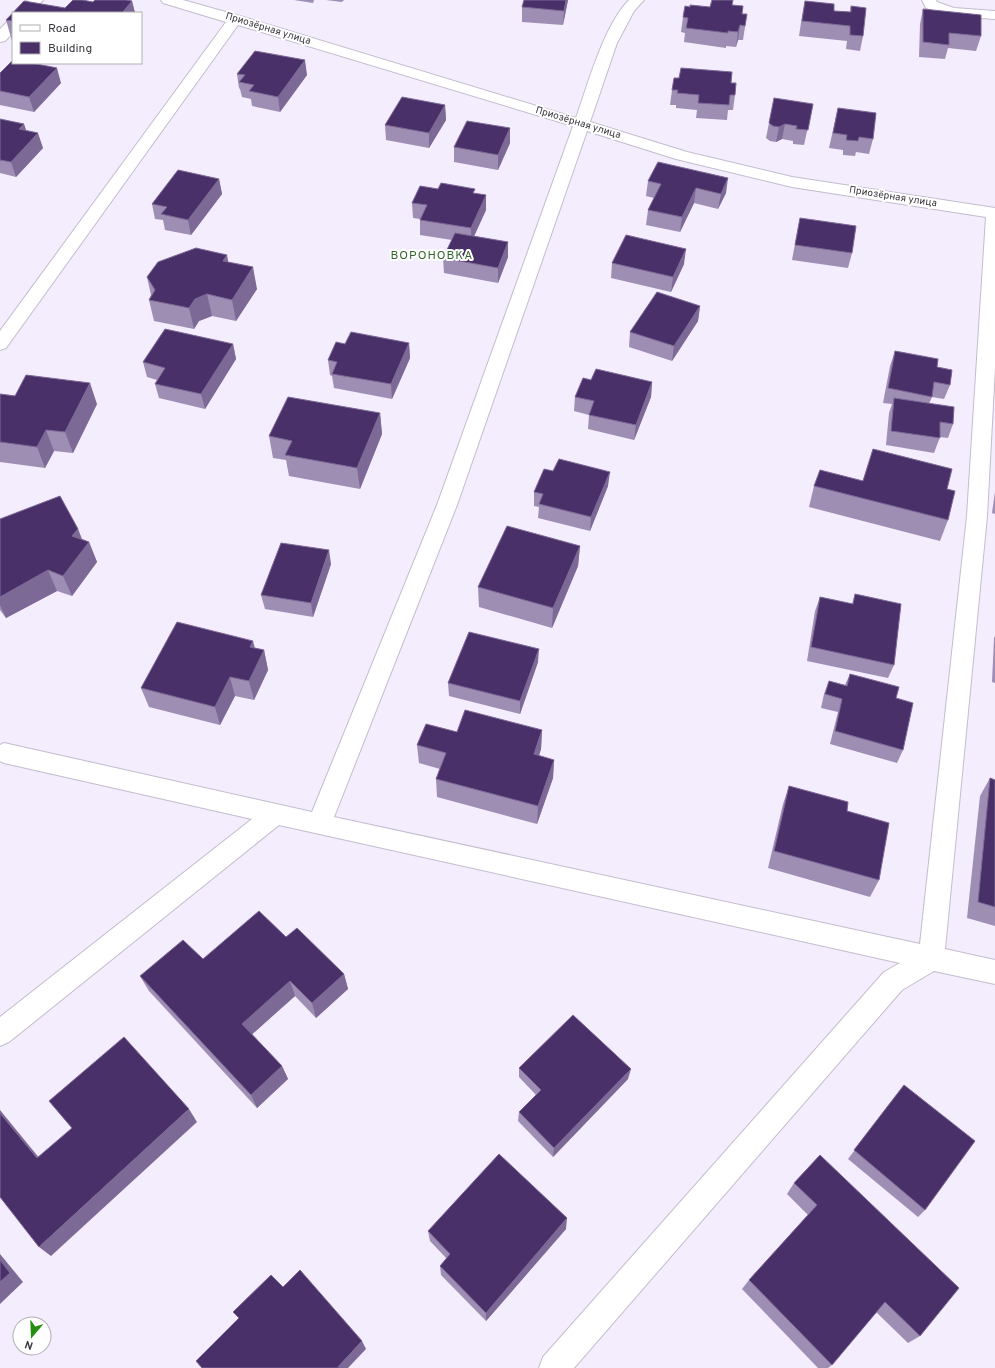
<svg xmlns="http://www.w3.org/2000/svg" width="995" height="1368" font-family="Overpass,sans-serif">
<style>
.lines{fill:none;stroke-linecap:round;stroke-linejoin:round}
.street-casing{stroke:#c3bccd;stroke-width:2}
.street{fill:#fff;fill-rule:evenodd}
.wall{fill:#9e8eb4}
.shaded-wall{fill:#7d6996}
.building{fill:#4a3069;stroke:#7d6996}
.labels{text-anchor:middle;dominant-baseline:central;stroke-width:4;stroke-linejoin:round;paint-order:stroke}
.far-street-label{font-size:10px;fill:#3a373e;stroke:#fff}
.far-quarter-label{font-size:12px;letter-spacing:1px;fill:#33632c;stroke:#fff}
</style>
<rect width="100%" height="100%" fill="#f3edfe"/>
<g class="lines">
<g class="street-casing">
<g id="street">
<polygon points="28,0 43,0 32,13 17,13"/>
<path d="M 161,0 L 183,0 L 240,16 L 576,118 C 588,84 604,25 629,0 L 644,0 L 634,11 L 617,43 L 590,122 L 687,152 L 792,177 L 995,208 L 995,367 L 987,516 L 945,949 L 995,960 L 995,984 L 934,971 L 902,990 L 574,1368 L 539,1368 L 543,1357 L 884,972 L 900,963 L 279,825 L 9,1042 L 0,1046 L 0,1017 L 252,819 L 4,763 L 0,761 L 0,745 L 4,743 L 312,812 L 437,505 L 573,126 L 238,25 L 6,348 L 0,350 L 0,331 L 226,22 L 163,3 ZM 587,131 L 676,159 L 792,187 L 986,217 L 967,516 L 920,944 L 334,817 L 457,505 Z"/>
<polygon points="922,0 936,0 937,2 954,8 995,11 995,19 952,16 926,8"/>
<polygon points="13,20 13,33 5,41 0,42 0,29 8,21"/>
</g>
</g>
<use href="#street" class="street"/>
</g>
<g class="wall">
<polygon points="73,0 82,0 93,2 95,0 126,0 132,1 135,13 13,13 13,41 12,41 6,20 24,1 65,8"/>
<polygon points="294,0 314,0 313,3"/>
<polygon points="326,0 344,0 342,2"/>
<polygon points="568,0 563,25 522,22 522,7"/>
<polygon points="805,1 834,11 850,12 851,6 863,36 860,51 846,49 847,41 799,36 802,16"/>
<polygon points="732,5 742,14 747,14 743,40 738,40 736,47 726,46 726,48 684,42 685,33 681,32 683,17 690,7 710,7"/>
<polygon points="923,9 981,36 976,51 948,48 945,59 919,57 920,24"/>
<polygon points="0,73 61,83 34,112 0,105"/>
<polygon points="237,74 307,75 280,112 252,106 251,99 242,97 240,89 239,88"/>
<polygon points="731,83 735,95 733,110 728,110 727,120 696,118 697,110 676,108 676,105 670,105 672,90"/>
<polygon points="813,104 804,145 793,144 793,141 782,139 776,142 770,141 766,138 769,123"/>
<polygon points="445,105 446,120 429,148 386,140 385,125"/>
<polygon points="838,108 873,139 869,154 856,152 855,156 843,155 843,150 829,148"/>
<polygon points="0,119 24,124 26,131 43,148 16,177 0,173"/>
<polygon points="510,143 498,170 454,162 454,147"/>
<polygon points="219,179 222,194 191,235 165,230 163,220 155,219 152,204"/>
<polygon points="648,181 726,193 718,209 694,203 680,232 646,225 648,210 654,198 646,196"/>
<polygon points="438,189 486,195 486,210 474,236 508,242 508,257 498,283 444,273 443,258 452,240 420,235 420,219 413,218 412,203"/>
<polygon points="800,218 852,253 848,268 792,260"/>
<polygon points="228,262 257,289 236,321 212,316 199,321 194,329 154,321 149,300 151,295 147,277"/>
<polygon points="612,263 684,264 671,292 611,278"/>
<polygon points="700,306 698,321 672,361 629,347 630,332"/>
<polygon points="409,343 410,358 392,399 334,388 332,376 330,375 328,360 345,344"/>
<polygon points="233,344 236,359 205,409 159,398 155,384 157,380 147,377 143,362"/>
<polygon points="895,351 937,367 950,385 944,399 932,397 929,404 953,424 948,438 940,437 934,453 886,445 889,413 892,404 883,403 890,366"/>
<polygon points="591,380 652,382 651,397 634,440 588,429 589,415 574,411 575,397"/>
<polygon points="0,394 97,404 73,453 54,451 45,468 0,462"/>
<polygon points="380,413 382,434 360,489 289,476 286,460 273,458 269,436"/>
<polygon points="873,449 948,520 940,541 809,507 814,486 863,481"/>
<polygon points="608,486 590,531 538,518 539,507 534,506 534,492"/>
<polygon points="995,492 995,514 992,513"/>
<polygon points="0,519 78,529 82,539 89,542 97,562 72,596 57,591 6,618 0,610"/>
<polygon points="580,546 578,566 552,628 479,607 478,587"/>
<polygon points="331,564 313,617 265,609 261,595"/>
<polygon points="855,594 894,665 888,678 807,661 815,611 820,597 852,604"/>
<polygon points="995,636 995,683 992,682 994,638"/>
<polygon points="255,648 264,650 268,670 254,700 235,696 220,725 149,707 141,688"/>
<polygon points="538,662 520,714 449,696 448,683"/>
<polygon points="850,674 896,698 903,750 897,763 830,744 838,712 821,708 824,694 829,681 845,685"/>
<polygon points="542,730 541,749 539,756 554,760 553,778 537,824 437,797 436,779 440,769 419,763 417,745 457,732"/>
<polygon points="990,778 995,780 995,926 967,918 980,796"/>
<polygon points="789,786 847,811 879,880 870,897 768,868 783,804"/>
<polygon points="286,937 344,974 348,989 316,1018 295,996 252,1034 282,1066 288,1079 257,1108 149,991 140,976"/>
<polygon points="519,1068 628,1079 553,1157 518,1121 519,1112 536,1095 519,1077"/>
<polygon points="904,1085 925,1210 918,1217 848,1159"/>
<polygon points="820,1155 920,1336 908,1343 876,1312 832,1365 828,1368 818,1368 742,1289 749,1280 808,1215 787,1194 794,1183"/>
<polygon points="566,1229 486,1321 441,1275 440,1266 447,1259 430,1241 428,1231"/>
</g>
<g class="shaded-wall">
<polygon points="566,0 568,0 563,25 564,11"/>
<polygon points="132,1 135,13 122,13"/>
<polygon points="740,25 738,40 736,47 738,32"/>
<polygon points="305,60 307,75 280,112 278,97"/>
<polygon points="57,68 61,83 34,112 29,97"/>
<polygon points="445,105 446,120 429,148 429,133"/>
<polygon points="24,124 29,139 19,129"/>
<polygon points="785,124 782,139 776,142 779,127"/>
<polygon points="510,128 510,143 498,170 498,155"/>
<polygon points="38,133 43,148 16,177 11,162"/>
<polygon points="728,178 726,193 718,209 721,194"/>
<polygon points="219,179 222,194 191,235 188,220"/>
<polygon points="696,188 694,203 680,232 682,217"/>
<polygon points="486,195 486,210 471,243 471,228"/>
<polygon points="508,242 508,257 498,283 498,268"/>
<polygon points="686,249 684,264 671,292 673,277"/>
<polygon points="227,255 231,277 223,261"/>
<polygon points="253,267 257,289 236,321 232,300"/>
<polygon points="207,294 212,316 199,321 194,329 189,308 195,299"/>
<polygon points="700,306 698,321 672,361 674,346"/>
<polygon points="409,343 410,358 392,399 391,384"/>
<polygon points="233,344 236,359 205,409 201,394"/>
<polygon points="652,382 651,397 634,440 636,425"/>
<polygon points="90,383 97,404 73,453 65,432"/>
<polygon points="380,413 382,434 360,489 357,468"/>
<polygon points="46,430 54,451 45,468 37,447"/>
<polygon points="610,472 608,486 590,531 591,517"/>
<polygon points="78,529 85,548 89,542 97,562 72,596 63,576 72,536"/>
<polygon points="580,546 578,566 552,628 553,608"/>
<polygon points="329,550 331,564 313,617 311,603"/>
<polygon points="48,570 57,591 6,618 0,605 0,597"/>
<polygon points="253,641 258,660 250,647"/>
<polygon points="539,649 538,662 520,714 520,701"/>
<polygon points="264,650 268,670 254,700 249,681"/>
<polygon points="230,677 235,696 220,725 215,707"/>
<polygon points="542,730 541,749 533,773 534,754"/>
<polygon points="554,760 553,778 537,824 538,806"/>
<polygon points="344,974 348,989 316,1018 312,1003"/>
<polygon points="290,981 295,996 248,1038 242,1024"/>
<polygon points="282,1066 288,1079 257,1108 251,1095"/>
<polygon points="631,1069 628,1079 553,1157 554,1148"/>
<polygon points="189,1109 197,1122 51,1256 39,1247"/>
<polygon points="0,1110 49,1170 37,1158 0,1113"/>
<polygon points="567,1218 566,1229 486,1321 486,1313"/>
<polygon points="0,1254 23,1282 0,1304"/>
<polygon points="362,1341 366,1349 348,1368 339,1368 338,1367"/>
</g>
<g class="building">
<polygon points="73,0 82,0 93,2 95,0 126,0 132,1 122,13 13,13 13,21 6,20 24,1 65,8"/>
<polygon points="524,0 566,0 564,11 522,7"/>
<polygon points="712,0 733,0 732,5 743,6 742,14 747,14 745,26 740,25 738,32 728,31 728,33 686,28 688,18 683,17 685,6 690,7 690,5 710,7"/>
<polygon points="805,1 834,4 834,11 851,12 851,6 866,8 863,36 850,35 850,26 802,21"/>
<polygon points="923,9 981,15 981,36 949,33 949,45 923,42"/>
<polygon points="255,51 305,60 278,97 249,91 254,85 239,82 245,75 237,74"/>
<polygon points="13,60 13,63 32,63 57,68 29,97 0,91 0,73"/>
<polygon points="681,68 732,72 731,83 736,83 735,95 730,95 729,105 698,103 699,95 677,93 678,90 672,90 674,78 679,78"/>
<polygon points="402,97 445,105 429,133 385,125"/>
<polygon points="774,98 813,104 808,130 796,129 797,126 785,124 779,127 773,126 769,123"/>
<polygon points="838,108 876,113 873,139 859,137 858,141 846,140 847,135 833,133"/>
<polygon points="0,119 24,124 19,129 38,133 11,162 0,160"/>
<polygon points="467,121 510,128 498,155 454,147"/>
<polygon points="658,162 728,178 721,194 696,188 682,217 648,210 661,184 648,181"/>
<polygon points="178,170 219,179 188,220 161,214 167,207 152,204"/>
<polygon points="441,183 475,189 473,193 486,195 471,228 420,220 427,205 412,203 420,186 438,189"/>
<polygon points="800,218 856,226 852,253 795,245"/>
<polygon points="455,233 508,242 498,268 443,258"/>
<polygon points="626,235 686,249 673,277 612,263"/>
<polygon points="196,248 227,255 223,261 253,267 232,300 207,294 195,299 189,308 149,300 155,290 147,277 158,262"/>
<polygon points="657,292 700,306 674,346 630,332"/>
<polygon points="165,329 233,344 201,394 155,384 165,368 143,362"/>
<polygon points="351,332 409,343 391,384 332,374 337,362 328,360 336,342 345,344"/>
<polygon points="895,351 938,359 937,367 952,370 950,385 934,382 932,397 888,388"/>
<polygon points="596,369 652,382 636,425 589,415 594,401 575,397 583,378 591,380"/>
<polygon points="26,375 90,383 65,432 46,430 37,447 0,442 0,394 15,396"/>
<polygon points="288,397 380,413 357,468 285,455 292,441 269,436"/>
<polygon points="894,398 954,407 953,424 940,422 940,438 891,431"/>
<polygon points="873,449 952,469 947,489 955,491 948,520 814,486 820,470 863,481"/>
<polygon points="559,459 610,472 591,517 539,504 543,494 534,492 544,469 553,471"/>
<polygon points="60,496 78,529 72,536 89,542 63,576 48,570 0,597 0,519"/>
<polygon points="507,526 580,546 553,608 478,587"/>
<polygon points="281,543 329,550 311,603 261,595"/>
<polygon points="855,594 901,604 894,665 811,647 820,597 853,604"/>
<polygon points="177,622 253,641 250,647 264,650 249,681 230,677 215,707 141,688"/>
<polygon points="469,632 539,649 520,701 448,683"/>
<polygon points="850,674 899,687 896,698 913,703 903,750 835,731 842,699 825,694 829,681 847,686"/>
<polygon points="465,710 542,730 534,754 554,760 538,806 436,779 446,753 417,745 426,724 457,732"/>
<polygon points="990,778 995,780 995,907 978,902"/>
<polygon points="789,786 848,802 847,811 889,823 879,880 774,851"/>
<polygon points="259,911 286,937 297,928 344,974 312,1003 290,981 242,1024 282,1066 251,1095 140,976 183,940 203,959"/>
<polygon points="573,1015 631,1069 554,1148 519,1112 541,1090 519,1068"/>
<polygon points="124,1037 189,1109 39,1247 0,1197 0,1113 37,1158 72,1128 49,1101"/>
<polygon points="904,1085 975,1141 925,1210 854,1150"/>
<polygon points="499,1154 567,1218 486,1313 440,1266 450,1254 428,1231"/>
<polygon points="820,1155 959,1288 920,1336 885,1302 832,1365 749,1280 817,1205 794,1183"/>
<polygon points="0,1260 10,1273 0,1282"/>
<polygon points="300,1270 362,1341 338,1367 339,1368 202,1368 196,1361 239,1318 233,1312 271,1275 283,1287"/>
</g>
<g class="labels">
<g class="far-street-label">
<text transform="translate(268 29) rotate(17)">Приозёрная улица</text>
<text transform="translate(578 123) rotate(17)">Приозёрная улица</text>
<text transform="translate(893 197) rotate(9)">Приозёрная улица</text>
</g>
<g class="far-quarter-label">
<text x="432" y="256">ВОРОНОВКА</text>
</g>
</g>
<rect x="12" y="12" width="130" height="52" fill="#ffffff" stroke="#b0afb2"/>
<rect x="20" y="25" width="20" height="6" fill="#ffffff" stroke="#b0afb2"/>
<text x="48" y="32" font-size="12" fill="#3a373e">Road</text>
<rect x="20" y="42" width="20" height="12" fill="#4a3069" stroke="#b0afb2"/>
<text x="48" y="52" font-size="12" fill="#3a373e">Building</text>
<g transform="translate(32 1336) rotate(199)"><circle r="19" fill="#ffffff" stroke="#b0afb2"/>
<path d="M0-3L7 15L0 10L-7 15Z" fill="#248e10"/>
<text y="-6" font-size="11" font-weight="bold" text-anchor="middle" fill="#3a373e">N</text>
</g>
</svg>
